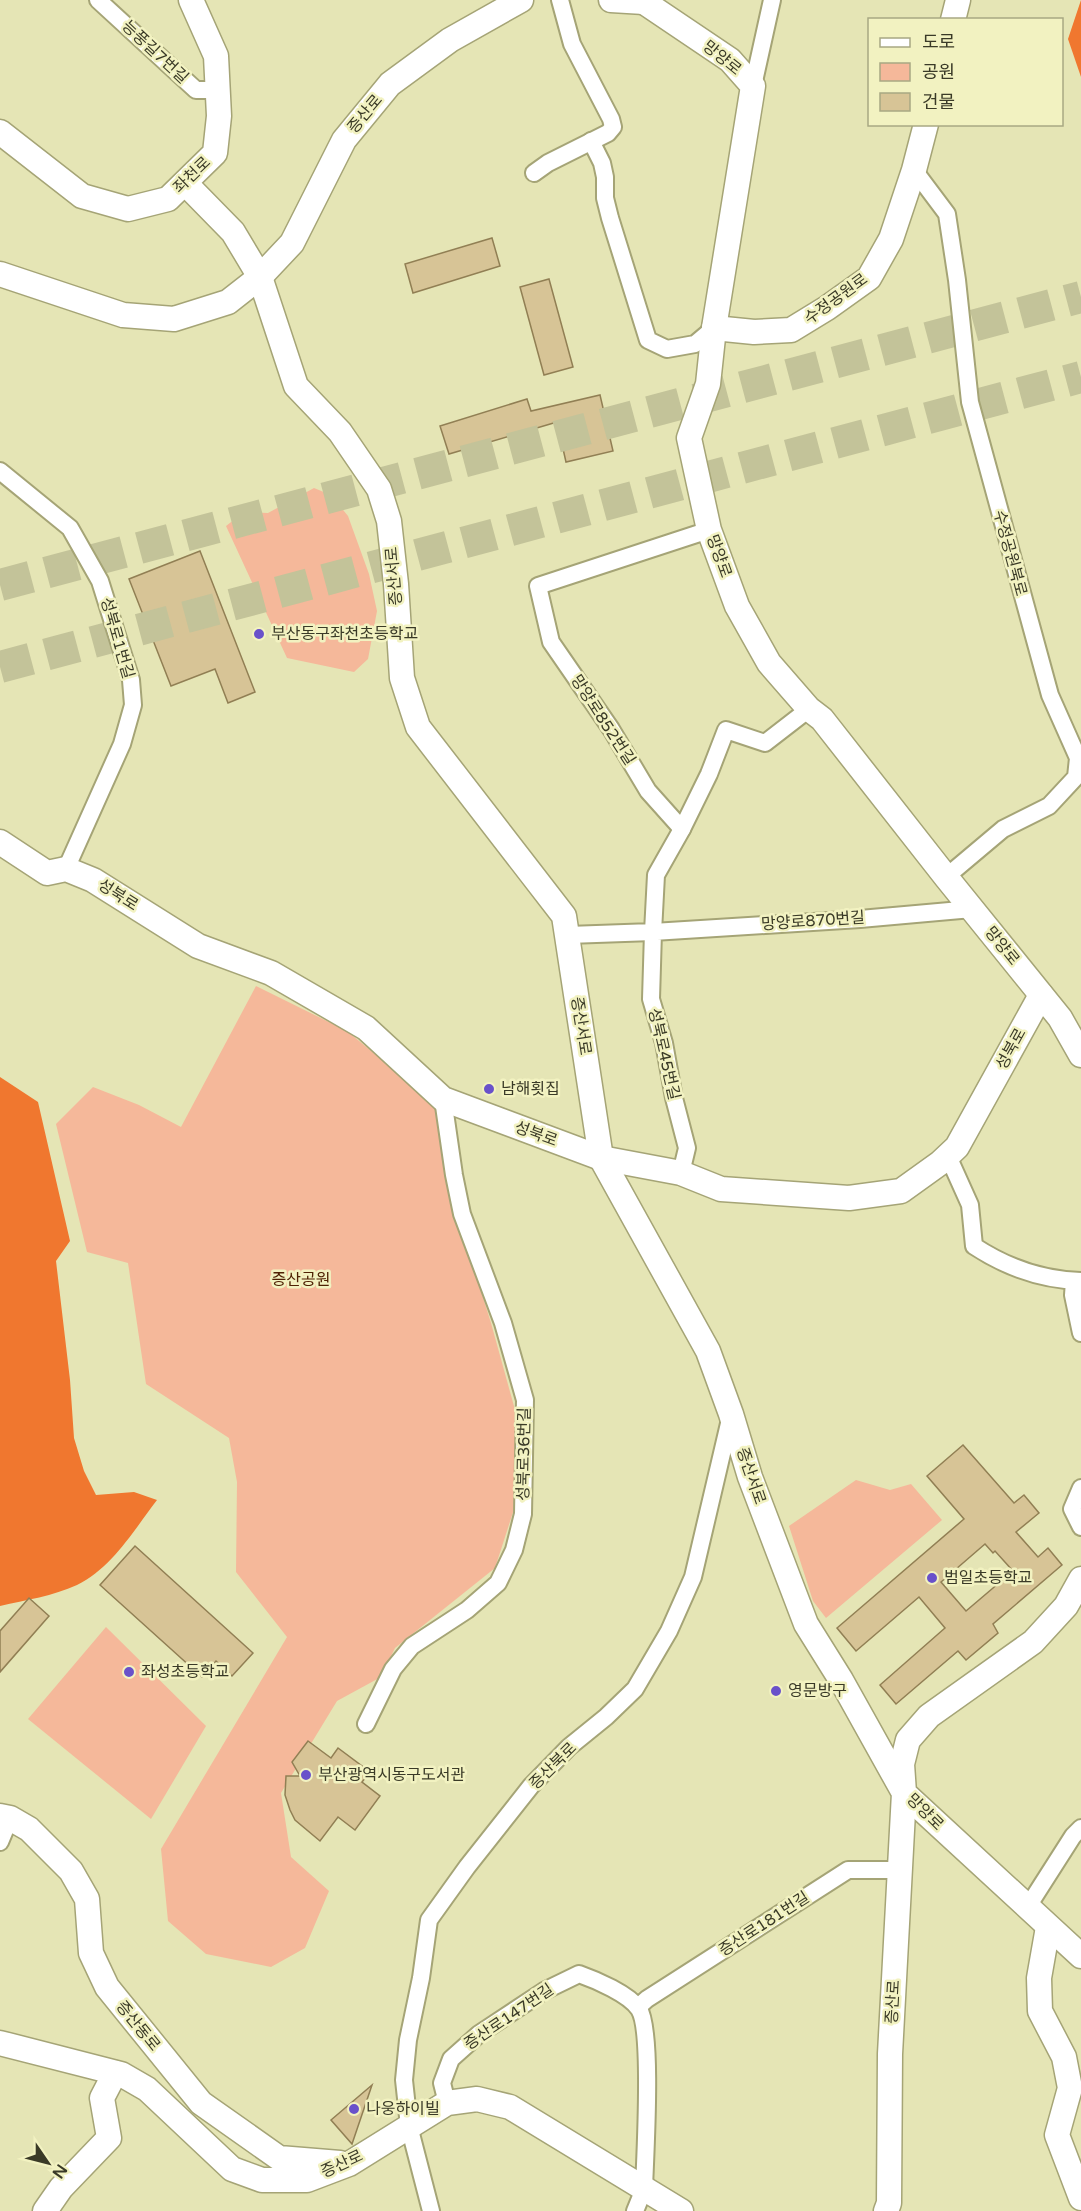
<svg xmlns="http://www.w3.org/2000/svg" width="1081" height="2211" font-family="'Varela Round','Noto Sans KR',sans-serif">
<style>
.green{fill:#f5b89a}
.forest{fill:#f0772f}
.building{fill:#d7c496;stroke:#917f54;stroke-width:1.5;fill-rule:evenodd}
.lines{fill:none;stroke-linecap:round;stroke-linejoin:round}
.highway-tunnel{stroke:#c3c399;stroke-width:32;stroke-dasharray:32 16;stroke-linecap:butt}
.street-casing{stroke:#a5a476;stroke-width:20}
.secondary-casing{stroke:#a5a476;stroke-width:27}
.street{stroke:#fff;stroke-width:16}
.secondary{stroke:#fff;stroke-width:24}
.poi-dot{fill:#6951ca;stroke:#f2f2c1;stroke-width:2}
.labels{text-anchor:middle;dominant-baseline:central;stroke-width:5;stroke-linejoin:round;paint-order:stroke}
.street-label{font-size:16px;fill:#3a3a27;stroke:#f2f2c1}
.poi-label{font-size:16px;fill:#3a3a27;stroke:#f2f2c1;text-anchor:start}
.park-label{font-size:16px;fill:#4f2104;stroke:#f2f2c1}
</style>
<rect width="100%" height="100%" fill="#e5e5b5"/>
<g class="green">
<polygon points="314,488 331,495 348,516 369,574 377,611 368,659 354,672 287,658 226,526 244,512 268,513"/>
<polygon points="256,986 347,1031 439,1107 446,1179 491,1323 517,1417 516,1503 495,1568 395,1648 381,1677 337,1701 281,1793 291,1857 329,1891 305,1948 271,1967 206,1954 168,1921 161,1849 287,1637 236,1572 237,1482 229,1438 146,1384 128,1263 87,1252 56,1124 93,1087 139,1105 181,1127"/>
<polygon points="856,1480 890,1490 911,1484 942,1520 826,1618 813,1601 789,1526"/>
<polygon points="106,1627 206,1726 151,1819 28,1719"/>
</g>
<g class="forest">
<polygon points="1081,0 1081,77 1068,39"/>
<path d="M 0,1077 L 38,1102 L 70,1241 L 56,1261 L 70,1380 L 74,1438 L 84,1471 L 96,1495 L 134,1492 L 157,1500 C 134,1530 112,1568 77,1585 C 53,1596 26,1600 0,1606 Z"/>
</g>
<g class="building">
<polygon points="492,238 500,266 413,293 405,264"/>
<polygon points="549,279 573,367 544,375 520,287"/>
<polygon points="600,395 613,451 566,462 557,422 449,454 440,426 527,399 531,411"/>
<polygon points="200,551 255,692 228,703 215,669 171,686 129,579"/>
<path d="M 963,1445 L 1014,1503 L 1024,1495 L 1039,1513 L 1016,1532 L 1038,1557 L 1048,1548 L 1062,1565 L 993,1624 L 998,1633 L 966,1660 L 958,1651 L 896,1704 L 880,1685 L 945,1628 L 919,1597 L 856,1651 L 837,1628 L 964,1519 L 927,1476 ZM 985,1544 L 993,1553 L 995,1551 L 1013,1571 L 966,1611 L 941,1582 Z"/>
<polygon points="135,1546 253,1653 232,1676 216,1661 202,1677 100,1585"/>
<polygon points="29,1598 49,1616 0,1672 0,1631"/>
<polygon points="308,1741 331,1758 338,1748 370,1772 362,1782 380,1796 355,1830 338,1817 320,1841 295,1820 290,1810 285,1795 286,1776 300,1776 292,1762"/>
<polygon points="372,2085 352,2144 331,2120"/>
</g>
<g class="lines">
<g class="highway-tunnel">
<polyline points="0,585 1081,297"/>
<polyline points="0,667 1081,377"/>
</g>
<g class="street-casing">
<g id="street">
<polyline points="98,0 196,90 218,90"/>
<polyline points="753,86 772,0"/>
<polyline points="591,141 602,163 605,177 605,198 610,218 648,340 667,349 695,344 714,328"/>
<polyline points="914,170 947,214 957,280 970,402 1050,695 1078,758 1076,777 1049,806 1003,829 946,877"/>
<polyline points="534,173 548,163 608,133 613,127 611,119 572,44 560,0"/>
<polyline points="0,471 70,528 100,581 131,680 133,705 122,744 66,869"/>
<polyline points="682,829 709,774 726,730 765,743 809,709"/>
<polyline points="568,935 653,932 656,875 682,829 648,791 611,729 551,642 538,586 709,530"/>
<path d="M 948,1156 L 970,1205 L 974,1246 C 1006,1267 1043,1280 1081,1281"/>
<polyline points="681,1173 687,1148 674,1098 664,1043 651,999 653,932 860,919 972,909"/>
<polyline points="1074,1281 1073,1295 1081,1333"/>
<polyline points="1081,1488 1072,1509 1081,1527"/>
<polyline points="366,1724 393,1669 412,1646 467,1610 498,1583 514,1550 523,1514 525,1400 503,1323 462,1214 454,1175 443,1099"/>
<polyline points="0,1842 10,1818"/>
<polyline points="1027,1908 1073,1836 1081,1828"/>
<polyline points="638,2007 647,1999 848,1870 900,1870"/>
<path d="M 447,2103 L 442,2083 L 451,2059 L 479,2034 L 544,1991 L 579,1974 C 596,1980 629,1994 639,2009 C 653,2031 645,2156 644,2189 L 635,2211"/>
<polyline points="431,2211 409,2126 404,2080 408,2040 421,1978 429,1920 467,1867 531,1786 569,1747 606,1717 635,1689 669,1631 693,1577 731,1415"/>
</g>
</g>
<g class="secondary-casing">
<g id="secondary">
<polyline points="611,0 644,2"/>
<polyline points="644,0 644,2 730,60 753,86 714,328 708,384 689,438 709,530 737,606 769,663 809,709 822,719 946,877 1060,1018 1081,1055"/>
<polyline points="953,20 958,0"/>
<polyline points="0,132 82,196 128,209 168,199 215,153 219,116 216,56 191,0"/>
<polyline points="185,183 233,232 260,277 296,386 340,432 379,489 389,521 396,584 402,678 418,727 564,916 601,1158 708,1351 731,1414 750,1477 806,1624 841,1680 904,1793 890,2054 889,2203 886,2211"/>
<polyline points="0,274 123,315 174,319 228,302 260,277 292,243 344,140 390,84 450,40 521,0"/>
<polyline points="714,328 754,332 791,330 827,308 869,278 891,239 914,170 926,124"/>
<polyline points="0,842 47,873 66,869 93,880 198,946 271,973 366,1028 443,1099 601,1158 681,1173 721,1189 849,1198 901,1191 940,1163 957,1147 1041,995"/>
<polyline points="1081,1579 1066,1606 1033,1642 929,1716 908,1740 902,1764 904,1793 1081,1956"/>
<polyline points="0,1816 10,1818 29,1829 71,1871 87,1899 91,1953 107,1987 201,2103 279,2158 340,2163"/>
<polyline points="1048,1927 1039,1978 1040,2011 1064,2057 1070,2088 1057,2135 1081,2198"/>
<polyline points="0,2043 121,2074 147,2089 232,2169 262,2180 307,2180 349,2164 447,2103 477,2099 510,2107 681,2211"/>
<polyline points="45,2211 61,2188 109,2138 102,2098 115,2073"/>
</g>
</g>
<use href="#street" class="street"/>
<use href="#secondary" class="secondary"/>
</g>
<g class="poi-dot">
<circle cx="259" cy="634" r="6"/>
<circle cx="489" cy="1089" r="6"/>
<circle cx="932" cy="1578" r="6"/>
<circle cx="129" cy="1672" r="6"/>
<circle cx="776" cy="1691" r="6"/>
<circle cx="306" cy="1775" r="6"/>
<circle cx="354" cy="2109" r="6"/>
</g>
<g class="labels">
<g class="street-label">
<text transform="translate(155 52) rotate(43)">능풍길7번길</text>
<text transform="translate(722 58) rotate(39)">망양로</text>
<text transform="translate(365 114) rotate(-50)">증산로</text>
<text transform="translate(192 175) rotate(-44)">좌천로</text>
<text transform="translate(836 299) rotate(-36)">수정공원로</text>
<text transform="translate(1010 553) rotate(75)">수정공원북로</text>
<text transform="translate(719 556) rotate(70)">망양로</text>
<text transform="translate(394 576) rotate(-95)">증산서로</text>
<text transform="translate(117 638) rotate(74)">성북로1번길</text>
<text transform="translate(603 720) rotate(57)">망양로852번길</text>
<text transform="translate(118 895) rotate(32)">성북로</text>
<text transform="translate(813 921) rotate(-4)">망양로870번길</text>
<text transform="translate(1002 946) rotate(51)">망양로</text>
<text transform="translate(581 1026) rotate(81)">증산서로</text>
<text transform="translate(1011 1049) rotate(-61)">성북로</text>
<text transform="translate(664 1054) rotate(77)">성북로45번길</text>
<text transform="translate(536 1134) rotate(20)">성북로</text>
<text transform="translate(524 1454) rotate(-89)">성북로36번길</text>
<text transform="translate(751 1476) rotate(71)">증산서로</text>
<text transform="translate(553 1766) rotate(-45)">증산북로</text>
<text transform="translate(925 1812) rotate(45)">망양로</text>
<text transform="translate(764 1924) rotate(-33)">증산로181번길</text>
<text transform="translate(893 2002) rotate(-87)">증산로</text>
<text transform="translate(509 2017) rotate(-34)">증산로147번길</text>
<text transform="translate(138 2026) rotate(51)">증산동로</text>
<text transform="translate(342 2164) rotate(-25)">증산로</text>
</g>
<g class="poi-label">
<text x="271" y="634">부산동구좌천초등학교</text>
<text x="501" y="1089">남해횟집</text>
<text x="944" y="1578">범일초등학교</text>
<text x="141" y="1672">좌성초등학교</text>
<text x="788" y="1691">영문방구</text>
<text x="318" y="1775">부산광역시동구도서관</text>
<text x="366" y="2109">나웅하이빌</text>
</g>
<g class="park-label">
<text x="301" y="1280">증산공원</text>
</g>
</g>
<rect x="868" y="18" width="195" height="108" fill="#f2f2c1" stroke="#a8a883" stroke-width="1.5"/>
<rect x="880" y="38" width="30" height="9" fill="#ffffff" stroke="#a8a883" stroke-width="1.5"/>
<text x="922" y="48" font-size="18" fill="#3a3a27">도로</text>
<rect x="880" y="63" width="30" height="18" fill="#f5b89a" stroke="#a8a883" stroke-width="1.5"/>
<text x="922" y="78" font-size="18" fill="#3a3a27">공원</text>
<rect x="880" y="93" width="30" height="18" fill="#d7c496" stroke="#a8a883" stroke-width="1.5"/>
<text x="922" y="108" font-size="18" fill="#3a3a27">건물</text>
<g transform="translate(48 2163) rotate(125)" stroke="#f2f2c1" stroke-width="4.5" paint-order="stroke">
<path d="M0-4.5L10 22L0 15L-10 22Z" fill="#3a3a27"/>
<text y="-9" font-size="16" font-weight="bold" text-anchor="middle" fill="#3a3a27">N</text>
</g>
</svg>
